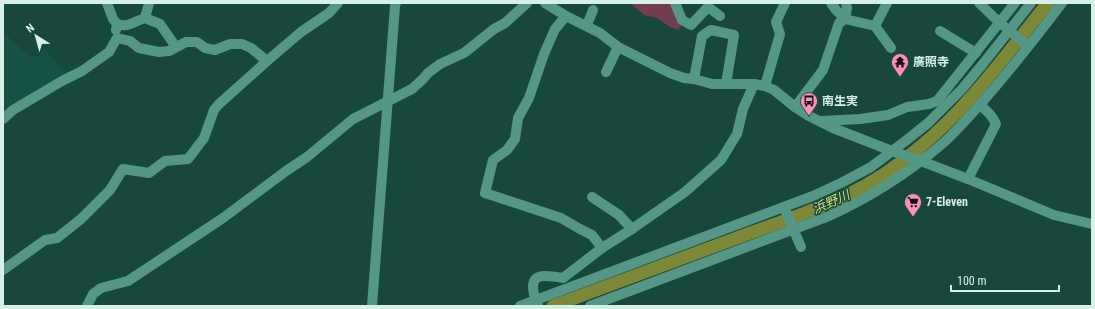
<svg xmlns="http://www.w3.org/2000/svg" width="1095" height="309" font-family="'Roboto Condensed','Noto Sans JP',sans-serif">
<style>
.built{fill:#155245}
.green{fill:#723c51}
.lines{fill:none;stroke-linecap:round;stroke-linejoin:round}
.river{stroke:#7d8738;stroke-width:13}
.minor{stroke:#549786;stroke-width:10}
.labels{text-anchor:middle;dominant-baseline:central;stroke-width:3;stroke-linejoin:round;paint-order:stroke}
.poi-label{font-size:12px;font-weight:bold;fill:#d6efe7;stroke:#18483d;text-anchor:start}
.water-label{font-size:13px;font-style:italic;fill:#d0df73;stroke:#18483d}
</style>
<rect width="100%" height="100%" fill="#18483d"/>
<polygon class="built" points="3,32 30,57 39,56 44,49 66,74 3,114"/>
<polygon class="green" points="630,3 672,3 682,24 678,30 670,27 657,18 644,15"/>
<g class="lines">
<path class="river" d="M 553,306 C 613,284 674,261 734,239 C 772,225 810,213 847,195 C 873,183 898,166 920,147 C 969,107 1008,52 1048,3"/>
<g class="minor">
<polyline points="107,3 113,19 117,24 116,30"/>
<polyline points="545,3 566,16 600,33 618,47 670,73 684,78 694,79 712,84 754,84 765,86 774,90 795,107 809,116 833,128 892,151 921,161 968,179 1054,215 1092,224"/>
<polyline points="675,3 682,20 691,25 708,7 720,16"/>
<polyline points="846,3 847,8 845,19 875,26 891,48"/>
<polyline points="979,3 1000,23 1028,46"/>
<polyline points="566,16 555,29 544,54 529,98 518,118 515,139 507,150 493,160 485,193 561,218 580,229 592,235 602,248"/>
<polyline points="145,18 149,3"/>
<path d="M 117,24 C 128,28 135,21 145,18 L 160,24 L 176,47"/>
<polyline points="587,25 593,10"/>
<polyline points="875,26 887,3"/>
<polyline points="940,31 976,53"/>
<polyline points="606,72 618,47"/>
<polyline points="694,79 702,36 711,30 734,35 726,84"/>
<polyline points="765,86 780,34 776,22 785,3"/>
<polyline points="795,107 823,70 839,23 845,19 836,10 831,3"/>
<polyline points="3,119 13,110 62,81 82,71 109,52 117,38 130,41 139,48 159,52 169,51 186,42 197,42 205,48 215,50 230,44 242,44 251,48 267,61"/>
<polyline points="821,121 860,119 888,115 907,107 929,104 937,101 1015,3"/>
<path d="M 968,179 L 996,124 C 992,115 987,110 979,105"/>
<polyline points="592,197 619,215 632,229"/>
<polyline points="784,207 801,247"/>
<polyline points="3,270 45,240 57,238 81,219 110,190 123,169 149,173 165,161 188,159 204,138 214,110 218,105 267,61 301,32 329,13 338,3"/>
<path d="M 538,305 C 533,294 527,275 546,276 C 552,276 557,277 563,278 L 602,248 L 632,229 L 685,192 L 721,160 L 737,134 L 743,109 L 754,84"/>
<polyline points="87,306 93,294 101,288 128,281 223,218 286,171 307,157 353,119 412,89 423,79 428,73 440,64 464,53 494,29 505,23 527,3"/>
<polyline points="372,306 395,6 396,3"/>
<polyline points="520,306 813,196 841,183 871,167 908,139 928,123 962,89 982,65 1031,3"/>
<path d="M 590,306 L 829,216 C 871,197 907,174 942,144 C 957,131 970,115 984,100 C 1011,69 1037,36 1062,3"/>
</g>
</g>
<defs>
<g id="temple-pin" transform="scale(0.9)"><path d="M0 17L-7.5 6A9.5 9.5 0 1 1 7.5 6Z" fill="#ff8ebb" stroke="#18483d"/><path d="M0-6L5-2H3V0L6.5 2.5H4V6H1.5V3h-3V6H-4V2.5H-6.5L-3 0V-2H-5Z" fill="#111"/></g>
<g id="bus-pin" transform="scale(0.9)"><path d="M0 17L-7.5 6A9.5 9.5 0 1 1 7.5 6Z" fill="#ff8ebb" stroke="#18483d"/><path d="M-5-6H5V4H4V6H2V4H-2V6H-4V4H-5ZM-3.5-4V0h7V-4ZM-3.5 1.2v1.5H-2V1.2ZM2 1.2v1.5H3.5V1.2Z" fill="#111"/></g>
<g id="supermarket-pin" transform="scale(0.9)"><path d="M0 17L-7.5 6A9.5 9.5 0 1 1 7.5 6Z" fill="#ff8ebb" stroke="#18483d"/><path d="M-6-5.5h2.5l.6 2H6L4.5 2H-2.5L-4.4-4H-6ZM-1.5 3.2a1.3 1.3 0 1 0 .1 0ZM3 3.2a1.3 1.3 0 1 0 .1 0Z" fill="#111"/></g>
</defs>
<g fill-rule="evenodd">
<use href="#temple-pin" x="900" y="62"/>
<use href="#bus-pin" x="809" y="101"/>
<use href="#supermarket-pin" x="913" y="202"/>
</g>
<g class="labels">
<g class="poi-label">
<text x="913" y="62">廣照寺</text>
<text x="822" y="101">南生実</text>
<text x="926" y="202">7-Eleven</text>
</g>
<g class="water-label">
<text transform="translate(831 202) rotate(-24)">浜野川</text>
</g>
</g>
<rect width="1095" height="309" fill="none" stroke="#d6efe7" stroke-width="8"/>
<g transform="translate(36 36) rotate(323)" stroke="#18483d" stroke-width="3" paint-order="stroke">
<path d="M0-3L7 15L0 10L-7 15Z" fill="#d6efe7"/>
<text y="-6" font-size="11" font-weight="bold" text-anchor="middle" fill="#d6efe7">N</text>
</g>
<path d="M951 285v6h108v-6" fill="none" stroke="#d6efe7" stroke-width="2"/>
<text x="957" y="285" font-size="12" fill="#d6efe7" stroke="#18483d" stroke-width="3" paint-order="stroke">100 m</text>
</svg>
